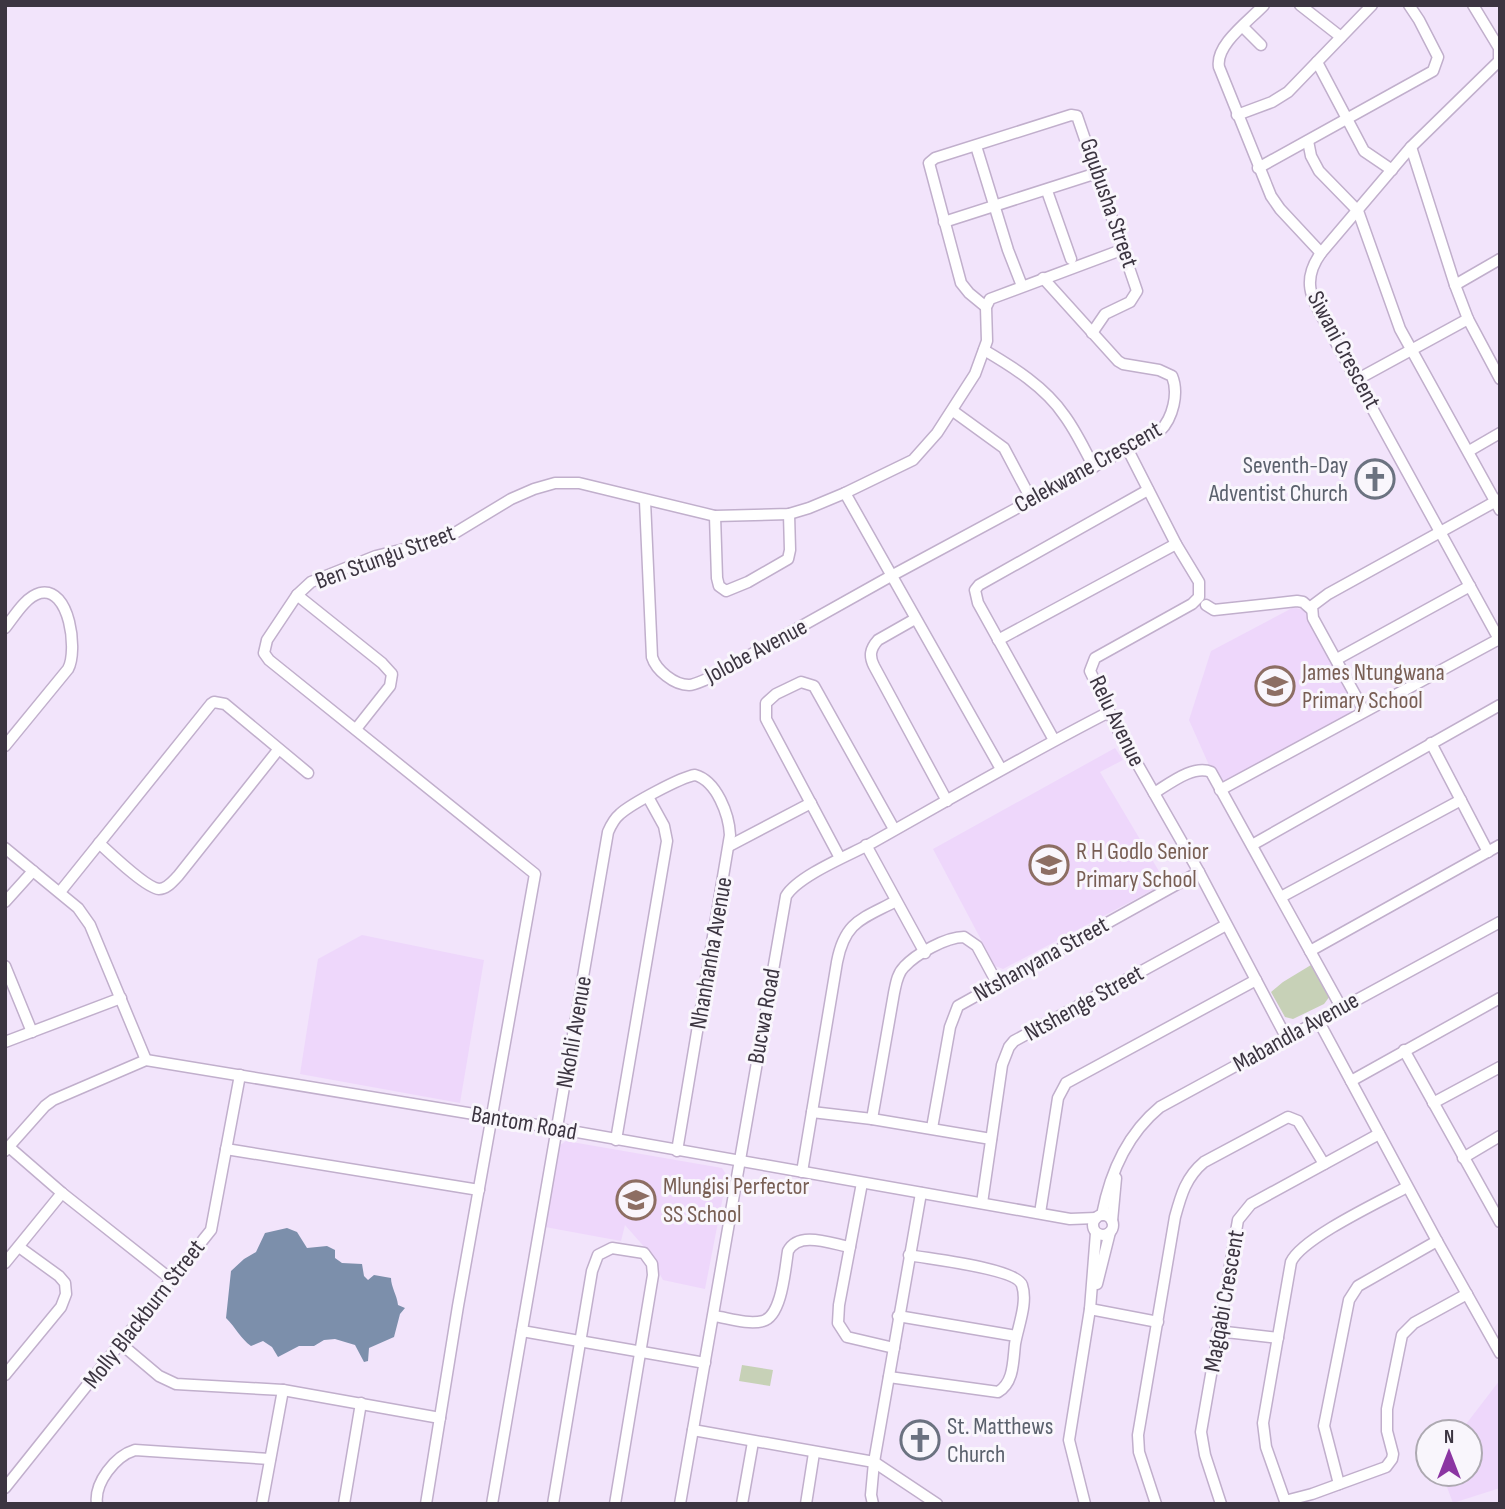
<svg xmlns="http://www.w3.org/2000/svg" width="1505" height="1509" font-family="'Sofia Sans Condensed',sans-serif">
<style>
.built{fill:#eed7fb}
.green{fill:#c7d1b7}
.water{fill:#7c8fab}
.lines{fill:none;stroke-linecap:round;stroke-linejoin:round}
.minor-casing{stroke:#c1afcc;stroke-width:13}
.minor{stroke:#fff;stroke-width:10}
.labels{text-anchor:middle;dominant-baseline:central;stroke-width:6;stroke-linejoin:round;paint-order:stroke}
.street-label{font-size:24px;fill:#3c3541;stroke:#f9f6fc}
.worship-label{font-size:24px;fill:#5b616d;stroke:#f9f6fc;text-anchor:end}
.education-label{font-size:24px;fill:#785e54;stroke:#f9f6fc;text-anchor:start}
</style>
<rect width="100%" height="100%" fill="#f2e4fb"/>
<g class="built">
<polygon points="1294,607 1305,611 1313,618 1364,711 1220,790 1189,720 1211,651"/>
<polygon points="1115,748 1123,760 1100,772 1166,883 1003,969 995,966 933,849"/>
<polygon points="362,935 484,960 460,1103 300,1074 318,959"/>
<polygon points="566,1141 722,1168 727,1176 705,1289 663,1280 647,1250 625,1225 621,1241 545,1227 559,1146"/>
<polygon points="1500,1380 1500,1488 1453,1503 1442,1474 1470,1474 1470,1432 1460,1432"/>
</g>
<g class="green">
<polygon points="1311,965 1319,974 1317,975 1330,996 1324,1004 1293,1019 1285,1017 1271,992 1283,982"/>
<polygon points="742,1365 773,1370 770,1386 739,1381"/>
</g>
<path class="water" d="M 287,1228 L 297,1232 L 307,1248 L 327,1246 L 335,1250 L 335,1258 L 342,1263 L 362,1264 L 364,1276 L 368,1280 L 374,1275 L 391,1278 C 391,1287 397,1295 398,1305 L 405,1308 L 400,1314 L 394,1337 L 369,1348 L 368,1361 L 364,1362 L 355,1345 L 335,1339 L 324,1340 L 314,1346 L 299,1346 L 278,1357 L 272,1347 L 263,1341 L 251,1346 C 241,1339 236,1328 226,1318 L 231,1271 L 244,1259 L 256,1252 L 265,1233 Z"/>
<g class="lines">
<g class="minor-casing">
<g id="minor">
<path d="M 1264,5 C 1249,21 1215,45 1219,67 L 1271,196 L 1280,209 L 1321,253"/>
<polyline points="1300,5 1341,37"/>
<path d="M 1473,5 L 1499,48 L 1499,61 L 1411,147 L 1321,253 C 1297,286 1317,305 1333,337 L 1500,641"/>
<polyline points="1243,27 1261,45"/>
<polyline points="1317,62 1364,151 1392,170"/>
<polyline points="1237,115 1272,102 1288,92 1372,5"/>
<polyline points="1308,141 1311,156 1319,171 1358,211 1400,329 1500,510"/>
<polyline points="976,146 1008,250 1022,286"/>
<polyline points="1411,147 1455,285 1468,319 1500,379"/>
<polyline points="1258,168 1433,71 1438,57 1419,20 1409,5"/>
<polyline points="1047,191 1071,259"/>
<polyline points="944,222 1097,173"/>
<polyline points="1455,285 1500,259"/>
<polyline points="986,307 969,293 961,283 929,163 935,158 1071,115 1077,116 1137,291 1130,302 1105,314 1092,333"/>
<path d="M 984,350 C 1013,367 1045,387 1064,415 C 1076,431 1084,449 1094,467"/>
<polyline points="1358,379 1468,319"/>
<polyline points="953,411 1004,448 1031,499"/>
<polyline points="1127,448 1176,544 1199,582 1199,597 1192,604 1095,658 1090,671 1118,730 1199,872 1286,1037"/>
<polyline points="1469,451 1500,433"/>
<polyline points="845,493 1001,769"/>
<path d="M 645,501 L 652,657 C 656,670 674,685 689,685 C 694,685 702,681 707,679 L 891,576 L 1160,431 C 1173,418 1179,393 1172,376 L 1159,370 L 1123,364 L 1118,361 L 1043,278"/>
<polyline points="715,516 717,578 719,586 726,591 748,582 788,559 790,550 789,514"/>
<polyline points="297,595 382,663 392,674 390,686 356,729"/>
<polyline points="1206,605 1214,610 1297,601 1303,602 1311,609"/>
<path d="M 915,619 L 878,640 C 870,649 869,656 874,666 L 947,801"/>
<path d="M 5,628 C 14,617 25,597 40,593 C 70,586 78,651 68,669 L 5,746"/>
<polyline points="998,640 1176,544"/>
<polyline points="1337,659 1470,586"/>
<polyline points="1364,711 1313,618 1312,606 1328,594 1500,499"/>
<polyline points="1054,740 978,603 975,590 979,585 1148,490"/>
<polyline points="1431,743 1488,852"/>
<polyline points="1220,790 1499,639"/>
<path d="M 1154,793 C 1169,784 1194,764 1211,772 L 1341,1007"/>
<path d="M 99,843 C 110,853 146,888 159,889 C 167,889 173,881 178,876 L 278,750"/>
<polyline points="866,845 925,953"/>
<polyline points="1252,845 1500,705"/>
<polyline points="729,846 811,803"/>
<polyline points="5,848 78,908 90,925 146,1060"/>
<polyline points="840,858 766,719 766,703 776,694 801,682 814,686 894,829"/>
<polyline points="60,892 211,704 214,702 225,704 308,773"/>
<polyline points="1281,897 1461,800"/>
<polyline points="5,902 33,871"/>
<polyline points="1310,951 1500,845"/>
<polyline points="5,966 32,1032"/>
<polyline points="1318,1020 1437,1241 1500,1353"/>
<polyline points="5,1042 121,998"/>
<polyline points="1404,1050 1500,1222"/>
<polyline points="1351,1081 1500,998"/>
<polyline points="1433,1103 1500,1067"/>
<polyline points="812,1112 872,1119 991,1139"/>
<path d="M 872,1119 L 894,993 C 896,984 897,974 904,967 C 916,954 946,937 964,937 L 977,946 L 997,983"/>
<polyline points="932,1128 950,1027 958,1006 1199,872"/>
<polyline points="616,1140 667,841 664,826 648,797"/>
<polyline points="9,1147 62,1193 172,1280"/>
<polyline points="226,1149 479,1190"/>
<polyline points="5,1151 45,1106 53,1100 146,1060 492,1117 1070,1219 1096,1218"/>
<polyline points="1463,1158 1500,1136"/>
<path d="M 802,1172 L 837,962 C 845,921 862,919 896,901"/>
<polyline points="862,1183 839,1305 838,1323 847,1337 894,1348"/>
<path d="M 1407,1187 C 1381,1201 1302,1238 1291,1262 L 1263,1423 L 1266,1447 L 1285,1501 L 1312,1494 L 1386,1467 L 1392,1459 L 1393,1454 L 1387,1431 L 1387,1409 L 1402,1335 L 1414,1323 L 1467,1294"/>
<polyline points="982,1203 1002,1065 1009,1047 1014,1041 1226,925"/>
<polyline points="1040,1213 1058,1098 1066,1083 1256,980"/>
<path d="M 1102,1215 C 1110,1173 1126,1135 1160,1107 L 1500,922"/>
<circle cx="1103" cy="1225" r="10"/>
<polyline points="1112,1221 1116,1178"/>
<polyline points="5,1263 62,1193"/>
<polyline points="1097,1284 1110,1232"/>
<polyline points="1090,1309 1158,1322"/>
<path d="M 714,1316 C 728,1318 748,1325 763,1321 C 782,1316 785,1269 788,1251 C 799,1230 832,1244 850,1247"/>
<polyline points="898,1316 1016,1336"/>
<polyline points="522,1331 705,1363"/>
<polyline points="1217,1331 1278,1338"/>
<polyline points="121,1344 159,1376 176,1384 283,1390 440,1418"/>
<polyline points="5,1375 61,1307 66,1294 65,1283 59,1276 19,1247"/>
<path d="M 889,1377 L 998,1392 C 1014,1383 1013,1361 1015,1344 C 1018,1326 1028,1303 1022,1285 C 1016,1268 929,1259 909,1255"/>
<polyline points="693,1430 874,1462 937,1504"/>
<polyline points="1339,1484 1324,1426 1349,1300 1358,1286 1437,1241"/>
<polyline points="5,1488 211,1230 240,1075"/>
<path d="M 97,1504 C 94,1483 115,1456 135,1450 L 270,1459"/>
<polyline points="262,1504 283,1390"/>
<polyline points="344,1504 361,1403"/>
<polyline points="426,1504 458,1306 535,874 269,660 264,653 267,640 297,595 311,582 376,556 445,539 511,499 534,489 555,483 579,483 715,516 789,514 809,508 845,493 913,460 937,433 975,374 987,341 986,307 990,299 1124,249"/>
<path d="M 492,1504 L 608,832 C 611,825 614,819 620,814 C 631,804 681,777 695,775 C 717,781 729,815 730,835 L 677,1151"/>
<polyline points="553,1504 592,1271 598,1255 612,1248 644,1253 652,1264 653,1275 615,1504"/>
<path d="M 680,1504 L 786,896 C 798,876 847,856 868,845 C 948,800 1027,754 1109,712"/>
<polyline points="742,1504 753,1442"/>
<polyline points="806,1504 814,1453"/>
<polyline points="873,1504 871,1495 874,1462 921,1193"/>
<polyline points="1085,1504 1069,1440 1090,1309 1096,1233"/>
<path d="M 1156,1504 L 1139,1452 L 1138,1435 L 1175,1217 C 1181,1195 1186,1177 1204,1162 L 1288,1117 L 1298,1121 L 1324,1164"/>
<polyline points="1221,1504 1205,1455 1201,1432 1238,1220 1251,1204 1379,1134"/>
</g>
</g>
<use href="#minor" class="minor"/>
</g>
<defs>
<g id="church-ring" transform="scale(2.0125)"><circle r="9.5" fill="#f9f6fc" stroke="#6b7280" stroke-width="1.5"/><path d="M-1.2-6h2.4v3.5h3.3v2.4h-3.3V6h-2.4V-.1h-3.3v-2.4h3.3Z" fill="#6b7280"/></g>
<g id="school-ring" transform="scale(2.0125)"><circle r="9.5" fill="#f9f6fc" stroke="#8d6e63" stroke-width="1.5"/><path d="M0-5L7-2L0 1L-7-2ZM-4 1L0 2.5L4 1V4Q0 6-4 4Z" fill="#8d6e63"/></g>
</defs>
<g fill-rule="evenodd">
<use href="#church-ring" x="1375" y="479"/>
<use href="#school-ring" x="1275" y="686"/>
<use href="#school-ring" x="1049" y="865"/>
<use href="#school-ring" x="636" y="1200"/>
<use href="#church-ring" x="920" y="1440"/>
</g>
<g class="labels">
<g class="street-label">
<text transform="translate(1109 203) rotate(71)">Gqubusha Street</text>
<text transform="translate(1344 350) rotate(62)">Siwani Crescent</text>
<text transform="translate(1088 467) rotate(-29)">Celekwane Crescent</text>
<text transform="translate(385 557) rotate(-20)">Ben Stungu Street</text>
<text transform="translate(756 651) rotate(-28)">Jolobe Avenue</text>
<text transform="translate(1117 721) rotate(64)">Relu Avenue</text>
<text transform="translate(711 953) rotate(-80)">Nhanhanha Avenue</text>
<text transform="translate(1041 959) rotate(-29)">Ntshanyana Street</text>
<text transform="translate(1084 1003) rotate(-29)">Ntshenge Street</text>
<text transform="translate(764 1016) rotate(-80)">Bucwa Road</text>
<text transform="translate(574 1032) rotate(-80)">Nkohli Avenue</text>
<text transform="translate(1296 1032) rotate(-29)">Mabandla Avenue</text>
<text transform="translate(524 1123) rotate(10)">Bantom Road</text>
<text transform="translate(1224 1301) rotate(-80)">Magqabi Crescent</text>
<text transform="translate(144 1314) rotate(-52)">Molly Blackburn Street</text>
</g>
<g class="worship-label">
<text x="1348" y="465">Seventh-Day<tspan x="1348" dy="28">Adventist Church</tspan></text>
<text x="947" y="1426" text-anchor="start">St. Matthews<tspan x="947" dy="28">Church</tspan></text>
</g>
<g class="education-label">
<text x="1302" y="672">James Ntungwana<tspan x="1302" dy="28">Primary School</tspan></text>
<text x="1076" y="851">R H Godlo Senior<tspan x="1076" dy="28">Primary School</tspan></text>
<text x="663" y="1186">Mlungisi Perfector<tspan x="663" dy="28">SS School</tspan></text>
</g>
</g>
<rect width="1505" height="1509" fill="none" stroke="#3c3541" stroke-width="14"/>
<g transform="translate(1449 1453)"><circle r="33" fill="#f9f6fc" stroke="#ada9b1" stroke-width="2"/>
<path d="M0-5L12 26L0 18L-12 26Z" fill="#8b35a2"/>
<text y="-10" font-size="19" font-weight="bold" text-anchor="middle" fill="#3c3541">N</text>
</g>
</svg>
